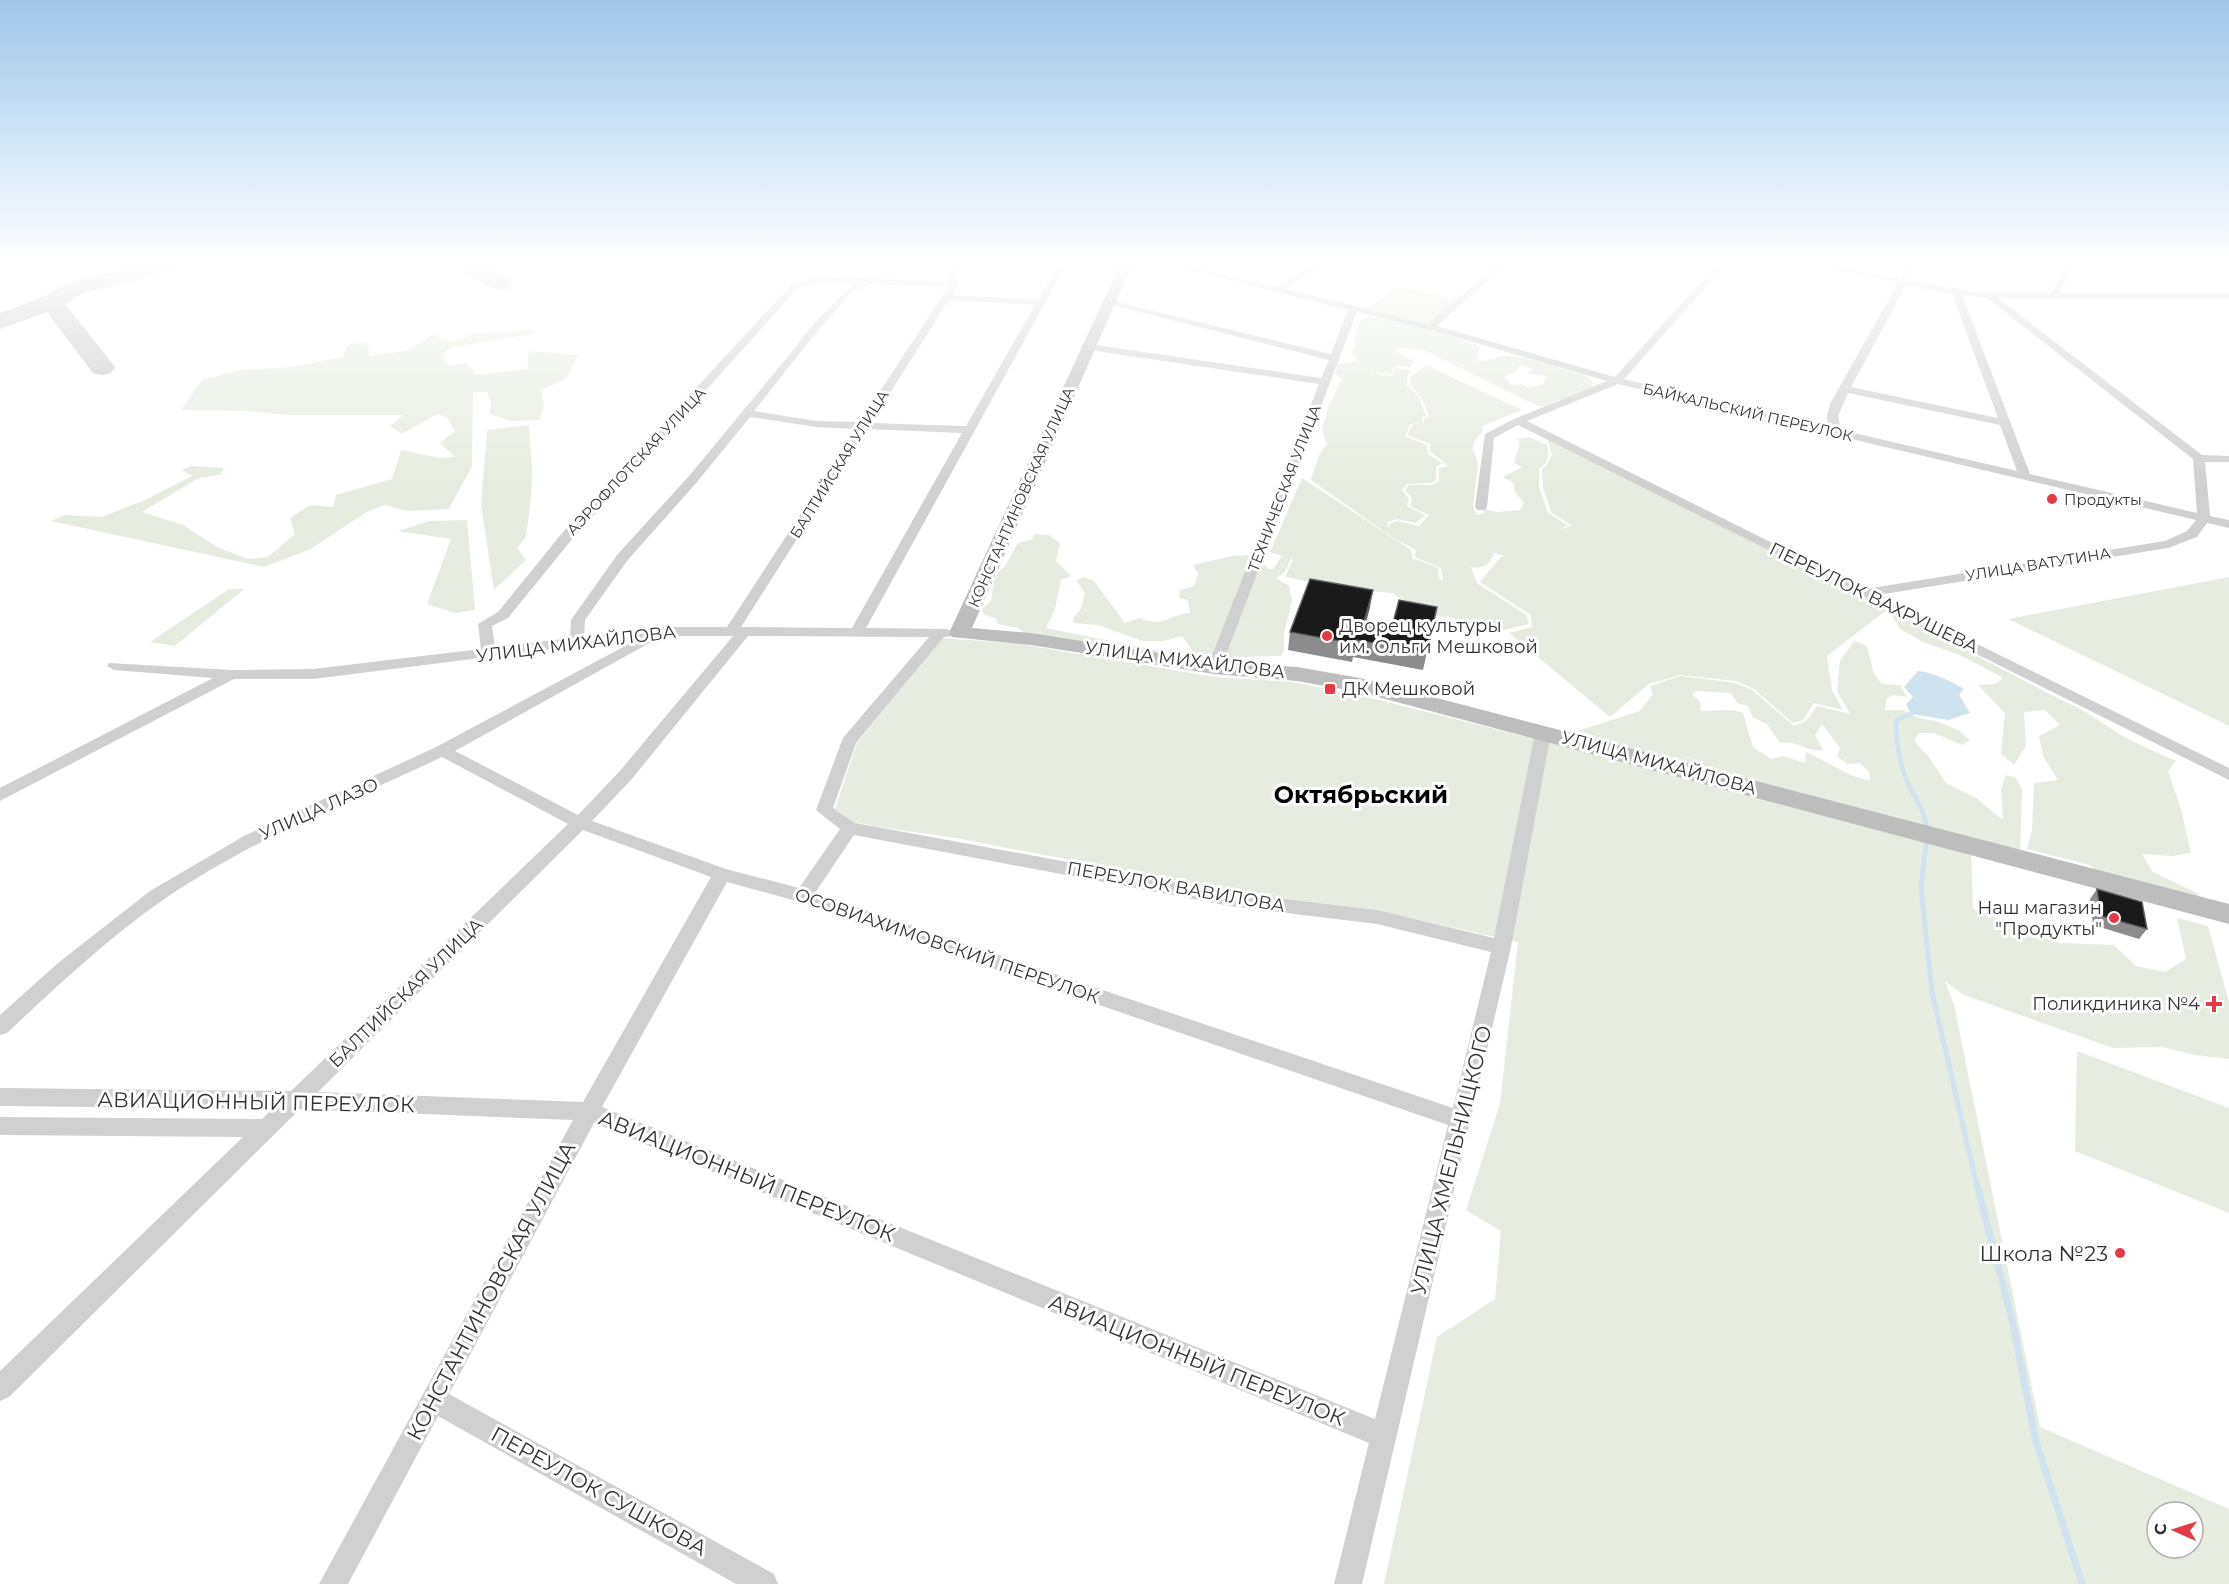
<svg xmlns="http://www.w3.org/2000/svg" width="2229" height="1584" font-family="Montserrat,sans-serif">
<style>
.green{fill:#e6ecdf;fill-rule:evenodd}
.water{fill:#cfe2ee}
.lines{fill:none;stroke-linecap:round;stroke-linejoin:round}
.stream-far2{stroke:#cfe2ee;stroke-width:4.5}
.stream-far1{stroke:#cfe2ee;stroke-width:5}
.stream{stroke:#cfe2ee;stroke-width:7}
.taxiway{fill:#c4c4c4;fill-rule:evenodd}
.street{fill:#d0d0d0;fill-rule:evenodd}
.secondary{fill:#bdbdbd;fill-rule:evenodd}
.wall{fill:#8c8c8c}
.shaded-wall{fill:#5f5f5f}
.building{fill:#1a1a1a;stroke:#5f5f5f;stroke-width:1.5}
.poi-dot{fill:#e63946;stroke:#fff;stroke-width:2}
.labels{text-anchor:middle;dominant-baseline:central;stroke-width:6;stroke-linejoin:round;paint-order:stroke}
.far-street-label{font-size:15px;fill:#333;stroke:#fff}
.far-poi-label{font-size:15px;fill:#333;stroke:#fff;text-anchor:start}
.street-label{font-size:18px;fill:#333;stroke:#fff}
.poi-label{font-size:18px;fill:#333;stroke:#fff;text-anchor:start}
.near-street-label{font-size:21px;fill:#333;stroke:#fff}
.near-poi-label{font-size:21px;fill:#333;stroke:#fff;text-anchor:end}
.district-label{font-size:24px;font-weight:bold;fill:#000;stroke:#fff}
</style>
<rect width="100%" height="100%" fill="#fff"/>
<g class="green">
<polygon points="1398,286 1458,299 1431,322 1426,323 1365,310"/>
<path d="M 1370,317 L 1418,326 L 1480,346 L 1476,361 C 1489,363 1498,354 1512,356 C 1537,359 1562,369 1586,376 L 1593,382 L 1592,388 L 1540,407 L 1423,350 L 1399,348 L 1395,351 L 1414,361 L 1410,367 L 1398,366 L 1394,368 L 1391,374 L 1372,372 L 1371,376 L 1373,373 L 1392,376 L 1396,368 L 1413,371 L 1408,375 L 1407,385 L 1419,397 L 1426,416 L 1422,417 L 1423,424 L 1425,418 L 1429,417 L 1422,398 L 1410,384 L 1411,376 L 1426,365 L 1522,410 L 1482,426 L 1483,431 L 1476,439 L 1472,448 L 1478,462 L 1473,507 L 1477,515 L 1484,513 L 1484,509 L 1497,512 L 1520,510 L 1524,503 L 1515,492 L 1514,483 L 1503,477 L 1522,467 L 1514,463 L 1520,442 L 1517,439 L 1530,437 L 1547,445 C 1549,454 1548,464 1539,469 L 1539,487 L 1548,513 L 1568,525 L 1560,529 L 1572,526 L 1551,512 L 1543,487 L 1542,469 L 1546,466 L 1552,455 L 1547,438 L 1888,609 L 1827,656 L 1832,690 L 1843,710 L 1814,703 L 1803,720 L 1793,723 L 1754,689 L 1736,681 L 1680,675 L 1649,684 L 1610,717 L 1509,633 L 1532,627 L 1531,615 L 1480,582 L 1501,557 L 1505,556 L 1494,553 C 1489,565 1485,569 1471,567 L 1477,583 L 1526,615 L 1529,624 L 1499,631 L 1449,617 L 1417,615 L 1405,605 L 1400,591 L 1402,600 L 1393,593 L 1355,590 L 1285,577 L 1293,560 L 1291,558 L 1285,572 L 1276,578 L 1289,586 L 1292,600 L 1284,633 L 1284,650 L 1281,656 L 1207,658 L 1195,654 L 1182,636 L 1164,641 L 1143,641 L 1098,625 L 1074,623 L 1073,618 L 1081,609 L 1085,593 L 1076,580 L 1084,577 L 1094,581 L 1125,623 L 1139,618 C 1165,628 1167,615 1190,613 L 1188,600 L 1179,598 L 1180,590 L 1194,586 L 1198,574 L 1193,565 L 1232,556 L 1251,555 L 1269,569 L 1273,569 L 1282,556 L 1270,552 L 1302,478 L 1411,550 L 1412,558 L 1438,568 L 1439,579 L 1443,580 L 1441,568 L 1415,557 L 1416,550 L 1392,537 L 1311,480 L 1319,455 L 1327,444 L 1322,430 L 1328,408 L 1342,379 L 1335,374 L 1338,364 L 1359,361 L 1351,352 L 1356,347 L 1354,337 L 1361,319 ZM 1520,365 L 1533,369 L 1526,373 L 1545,376 L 1544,384 L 1529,388 L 1522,384 L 1512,386 L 1504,376 L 1517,371 ZM 1420,423 L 1412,425 L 1408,435 L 1430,444 L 1430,451 L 1448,466 L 1439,468 L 1439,481 L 1432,485 L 1409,485 L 1405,490 L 1412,498 L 1410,506 L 1429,515 L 1419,526 L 1397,521 L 1389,524 L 1389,529 L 1387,522 L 1397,519 L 1416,523 L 1425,515 L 1407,506 L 1409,499 L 1402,490 L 1407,484 L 1431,483 L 1436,480 L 1436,467 L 1442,463 L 1428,454 L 1427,445 L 1405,436 L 1410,424 Z"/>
<polygon points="532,330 534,334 451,347 442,356 449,366 467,363 476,375 527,369 529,351 578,355 566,379 541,390 544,404 540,420 511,421 490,414 491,402 487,392 473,392 472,466 449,509 407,511 384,505 365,513 311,549 264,567 51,521 64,515 101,517 145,500 192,476 182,470 191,466 224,468 220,475 199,478 142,512 183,525 217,547 248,559 268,557 295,534 290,518 310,505 333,507 336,495 392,479 401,450 440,458 455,457 440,443 455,431 447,417 437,414 402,434 390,426 404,415 287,415 248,411 181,410 202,380 240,370 291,367 343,357 347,345 367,342 370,356 405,351 434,334 443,340 453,342 473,334"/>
<polygon points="529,425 532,468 531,498 526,537 517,548 526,560 494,590 481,505 487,430"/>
<polygon points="467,520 475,610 455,613 427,604 451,539 398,531 429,521"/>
<polygon points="1034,534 1049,535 1060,543 1056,561 1071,576 1061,580 1055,609 1046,628 1160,651 1159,654 1028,635 1018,628 998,624 996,619 984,614 982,609 991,601 994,582 999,571 1005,566 1018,543 1033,539"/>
<polygon points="2229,577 2229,726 2008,619"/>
<polygon points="229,589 244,589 175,646 150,642"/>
<path d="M 1891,614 L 1916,624 L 2061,700 C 2085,709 2102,724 2125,737 C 2141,746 2159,753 2176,761 L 2168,771 L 2181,809 L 2191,853 L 2172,856 L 2142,854 L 2153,872 L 2199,894 L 2195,899 L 2096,872 L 2090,865 L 2027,849 L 2032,830 L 2034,783 L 2058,780 L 2043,756 L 2039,736 L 2060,725 L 2045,710 L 2024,712 L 2026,746 L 2014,765 L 2001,754 L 2005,713 L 1978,685 L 1995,684 L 2003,678 L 1960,655 L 1923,642 L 1900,629 Z"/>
<path d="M 943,638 L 1020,644 L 1215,677 L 1293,682 L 1379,700 L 1971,848 L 1973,909 L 2061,943 L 2114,945 L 2136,966 L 2165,972 L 2186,959 L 2177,918 L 2208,926 L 2229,1002 L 2229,1059 L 2195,1055 L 2162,1047 L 2113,1048 L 1964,995 L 1945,981 L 1954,1005 L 2040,1427 L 2229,1509 L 2229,1584 L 1384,1584 L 1437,1337 L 1495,1299 L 1501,1231 L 1466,1210 L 1500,1104 L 1518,942 L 1370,909 L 1240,893 L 956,838 L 885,828 L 854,822 L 835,809 L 857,743 ZM 2157,1512 L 2193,1512 L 2193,1548 L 2157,1548 Z"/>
<path d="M 1854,641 L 1867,646 L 1874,674 L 1882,684 L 1900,685 L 1907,697 L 1892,695 L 1886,699 L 1885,710 L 1903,710 L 1919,718 L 1936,721 L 1958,730 L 1970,740 L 1962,745 L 1934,733 L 1919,733 L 1914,741 L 1929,757 L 1946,783 L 1976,798 L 2003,820 L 2001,789 L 2006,775 L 2016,778 L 2022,790 L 2020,853 L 1581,738 L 1574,732 L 1640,711 L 1653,694 L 1650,686 L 1680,676 L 1736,683 L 1752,690 L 1794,726 L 1806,721 L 1817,706 L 1850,714 L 1837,691 L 1840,661 ZM 1696,691 L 1731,693 L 1737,703 L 1748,706 L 1753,717 L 1767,724 L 1780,743 C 1798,740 1808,753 1823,750 L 1815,735 L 1822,724 L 1840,748 L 1837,756 L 1847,764 L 1860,763 L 1869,772 L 1870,781 C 1844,775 1829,762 1806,752 L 1805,763 L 1783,756 L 1771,759 L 1753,747 L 1743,713 C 1729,708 1716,711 1701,711 L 1700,701 L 1692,695 Z"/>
<polygon points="2077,1051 2229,1108 2229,1213 2075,1151"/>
</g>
<path class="water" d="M 1918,671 C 1928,671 1954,682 1964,689 L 1959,695 L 1970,713 L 1948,720 L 1911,714 L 1906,704 L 1913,697 L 1904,687 Z"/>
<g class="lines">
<g class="stream-far2">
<path d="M 1911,714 L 1896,720 C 1896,741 1899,762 1907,781 C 1914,797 1925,811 1927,829"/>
<polyline points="1923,870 1927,837"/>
</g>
<polyline class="stream-far1" points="1923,869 1921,887 1932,992 1977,1186"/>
<polyline class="stream" points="1977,1185 2013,1324 2035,1438 2082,1584"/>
<g class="taxiway">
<polygon points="146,263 183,263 180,268 84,293 65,304 115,367 111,373 102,375 93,373 47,312 0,329 0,313 43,297 68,283"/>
<path d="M 458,263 L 484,263 L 508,279 L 512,284 L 508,289 C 490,293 475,278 461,268 Z"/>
</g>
<g class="street">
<path d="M 954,263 L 962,263 L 955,274 L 959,285 L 952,295 L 1038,300 L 1059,263 L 1067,263 L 866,628 L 947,629 L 954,633 L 952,636 L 944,637 L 856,743 L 833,808 L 855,823 L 1230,892 L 1377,910 L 1494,938 L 1535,733 L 1543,728 L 1551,733 L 1511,947 L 1362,1584 L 1334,1584 L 1369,1443 L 594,1123 L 449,1394 L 774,1574 L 778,1584 L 736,1584 L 438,1416 L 348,1584 L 319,1584 L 573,1120 L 300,1109 L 9,1397 L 0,1401 L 0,1371 L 243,1137 L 0,1135 L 0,1117 L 262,1119 L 272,1109 L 0,1106 L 0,1088 L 291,1091 L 568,824 L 442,757 C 347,802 249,841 163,900 C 108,938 56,987 7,1033 L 0,1035 L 0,1015 L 58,963 L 150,891 L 244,836 L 436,747 L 640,638 L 313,679 L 234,679 L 0,801 L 0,788 L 213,678 L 114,670 L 107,666 L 109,663 L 231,670 L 313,669 L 481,649 L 478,624 L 498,612 L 563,532 L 792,284 L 820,276 L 949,282 L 947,274 ZM 820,282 L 853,283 L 808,330 L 795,348 L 689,476 L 617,555 L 571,620 L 570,638 L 495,647 L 492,626 L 508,618 L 573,538 L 798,288 ZM 872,284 L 948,287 L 860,422 L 816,421 L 754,411 L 815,334 L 853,291 ZM 949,300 L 1035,305 L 966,426 L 871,423 ZM 750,417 L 816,427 L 856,429 L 727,627 L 665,627 L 584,637 L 585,620 L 627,561 L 697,482 ZM 867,429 L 962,433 L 852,628 L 741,627 ZM 662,636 L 733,636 L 619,772 L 578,815 L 455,751 ZM 748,636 L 929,637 L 843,738 L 816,810 L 840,829 L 799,888 L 726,869 L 592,821 L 631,780 ZM 583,830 L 711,877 L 583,1102 L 318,1092 ZM 854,835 L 1230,906 L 1377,924 L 1491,952 L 1453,1108 L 815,893 ZM 727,882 L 800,902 L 1448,1125 L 1375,1419 L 602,1107 Z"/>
<path d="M 1162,263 L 1177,263 L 1276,287 L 1313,263 L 1323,263 L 1285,289 L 1428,324 L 1499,263 L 1508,263 L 1437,326 L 1615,377 L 1718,263 L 1727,263 L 1624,379 L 1828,427 L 1827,416 L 1830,404 L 1898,283 L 1801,263 L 1819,263 L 1900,278 L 1909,263 L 1917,263 L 1908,280 L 1974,292 L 2052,293 L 2064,263 L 2072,263 L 2061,293 L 2229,293 L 2229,299 L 1998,298 L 2202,455 L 2229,456 L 2229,462 L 2205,462 L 2210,516 L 2229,520 L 2229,528 L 2207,523 L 2197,537 L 2168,548 L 1878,595 L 2229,768 L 2229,780 L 1518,425 L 1494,438 L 1487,507 L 1485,510 L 1477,510 L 1475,507 L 1485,434 L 1514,419 L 1607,381 L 1427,329 L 1357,312 L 1221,668 L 1219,671 L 1209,671 L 1207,668 L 1319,384 L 1089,350 L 1084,347 L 1089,344 L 1321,378 L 1329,360 L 1104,303 L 1109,300 L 1331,354 L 1348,310 ZM 1906,285 L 1952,294 L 1998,418 L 1851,387 ZM 1962,295 L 1987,298 L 2193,459 L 2197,513 L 2030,474 ZM 1618,384 L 2196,520 L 2187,531 L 2165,541 L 1865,589 L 1527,421 ZM 1848,393 L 2000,425 L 2017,471 L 1841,430 L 1838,416 Z"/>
</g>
<polygon class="secondary" points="1121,263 1133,263 972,628 1031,633 1214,662 1297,667 1360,678 2229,904 2229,924 1359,692 1297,681 1214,674 1031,645 952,637 949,633"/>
</g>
<g class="wall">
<polygon points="1370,607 1366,622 1392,627 1437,607 1423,670 1353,657 1352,662 1288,650 1290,632"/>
<polygon points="2097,889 2147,929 2139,939 2093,925 2090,899"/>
</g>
<polygon class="shaded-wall" points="1373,590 1370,607 1361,640 1364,622"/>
<g class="building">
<polygon points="1310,579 1373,590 1364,622 1392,627 1399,600 1437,607 1427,652 1356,640 1355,644 1290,632"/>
<polygon points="2097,889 2142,902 2147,929 2101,916"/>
</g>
<linearGradient id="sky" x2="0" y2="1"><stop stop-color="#9ec6ea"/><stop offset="0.54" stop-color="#fff"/><stop offset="1" stop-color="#fff" stop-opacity="0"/></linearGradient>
<rect width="2229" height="485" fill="url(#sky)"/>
<g class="poi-dot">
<circle cx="2052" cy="499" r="6"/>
<circle cx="1327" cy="636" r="6"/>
<rect x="1324" y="683" width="12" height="12" rx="3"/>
<circle cx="2114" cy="918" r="6"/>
<path d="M2211 995h6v6h6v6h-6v6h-6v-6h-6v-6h6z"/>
<circle cx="2120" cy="1253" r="6"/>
</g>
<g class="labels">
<g class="far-street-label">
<text transform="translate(1748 412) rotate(13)">БАЙКАЛЬСКИЙ ПЕРЕУЛОК</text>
<text transform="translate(636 461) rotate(-47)">АЭРОФЛОТСКАЯ УЛИЦА</text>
<text transform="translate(839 464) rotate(-58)">БАЛТИЙСКАЯ УЛИЦА</text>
<text transform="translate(1284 488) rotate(-69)">ТЕХНИЧЕСКАЯ УЛИЦА</text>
<text transform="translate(1021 497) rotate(-66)">КОНСТАНТИНОВСКАЯ УЛИЦА</text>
<text transform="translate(2038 564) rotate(-9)">УЛИЦА ВАТУТИНА</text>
</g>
<g class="far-poi-label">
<text x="2064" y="499">Продукты</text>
</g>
<g class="street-label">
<text transform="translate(1874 598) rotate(26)">ПЕРЕУЛОК ВАХРУШЕВА</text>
<text transform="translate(576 644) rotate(-7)">УЛИЦА МИХАЙЛОВА</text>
<text transform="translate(1185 660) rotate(7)">УЛИЦА МИХАЙЛОВА</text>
<text transform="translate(1659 763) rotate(15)">УЛИЦА МИХАЙЛОВА</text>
<text transform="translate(319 809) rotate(-24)">УЛИЦА ЛАЗО</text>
<text transform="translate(1176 887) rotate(10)">ПЕРЕУЛОК ВАВИЛОВА</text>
<text transform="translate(947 946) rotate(19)">ОСОВИАХИМОВСКИЙ ПЕРЕУЛОК</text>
<text transform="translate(406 993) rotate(-44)">БАЛТИЙСКАЯ УЛИЦА</text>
</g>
<g class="poi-label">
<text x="1339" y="626">Дворец культуры<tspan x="1339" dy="21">им. Ольги Мешковой</tspan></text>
<text x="1342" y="689">ДК Мешковой</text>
<text x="2102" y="908" text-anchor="end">Наш магазин<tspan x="2102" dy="21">"Продукты"</tspan></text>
<text x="2200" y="1004" text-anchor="end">Поликдиника №4</text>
</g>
<g class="near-street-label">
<text transform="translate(256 1102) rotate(1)">АВИАЦИОННЫЙ ПЕРЕУЛОК</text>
<text transform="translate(1451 1160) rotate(-76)">УЛИЦА ХМЕЛЬНИЦКОГО</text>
<text transform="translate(747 1176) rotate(22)">АВИАЦИОННЫЙ ПЕРЕУЛОК</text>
<text transform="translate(491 1291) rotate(-62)">КОНСТАНТИНОВСКАЯ УЛИЦА</text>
<text transform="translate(1197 1360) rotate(22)">АВИАЦИОННЫЙ ПЕРЕУЛОК</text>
<text transform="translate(599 1491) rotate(29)">ПЕРЕУЛОК СУШКОВА</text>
</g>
<g class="near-poi-label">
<text x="2108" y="1253">Школа №23</text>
</g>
<g class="district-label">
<text x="1361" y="794">Октябрьский</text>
</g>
</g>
<g transform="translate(2175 1530) rotate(273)"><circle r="28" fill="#ffffff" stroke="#adadad" stroke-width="1.5"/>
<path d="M0-4.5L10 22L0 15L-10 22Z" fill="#e63946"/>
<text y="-9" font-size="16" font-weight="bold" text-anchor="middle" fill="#333333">С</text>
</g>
</svg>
